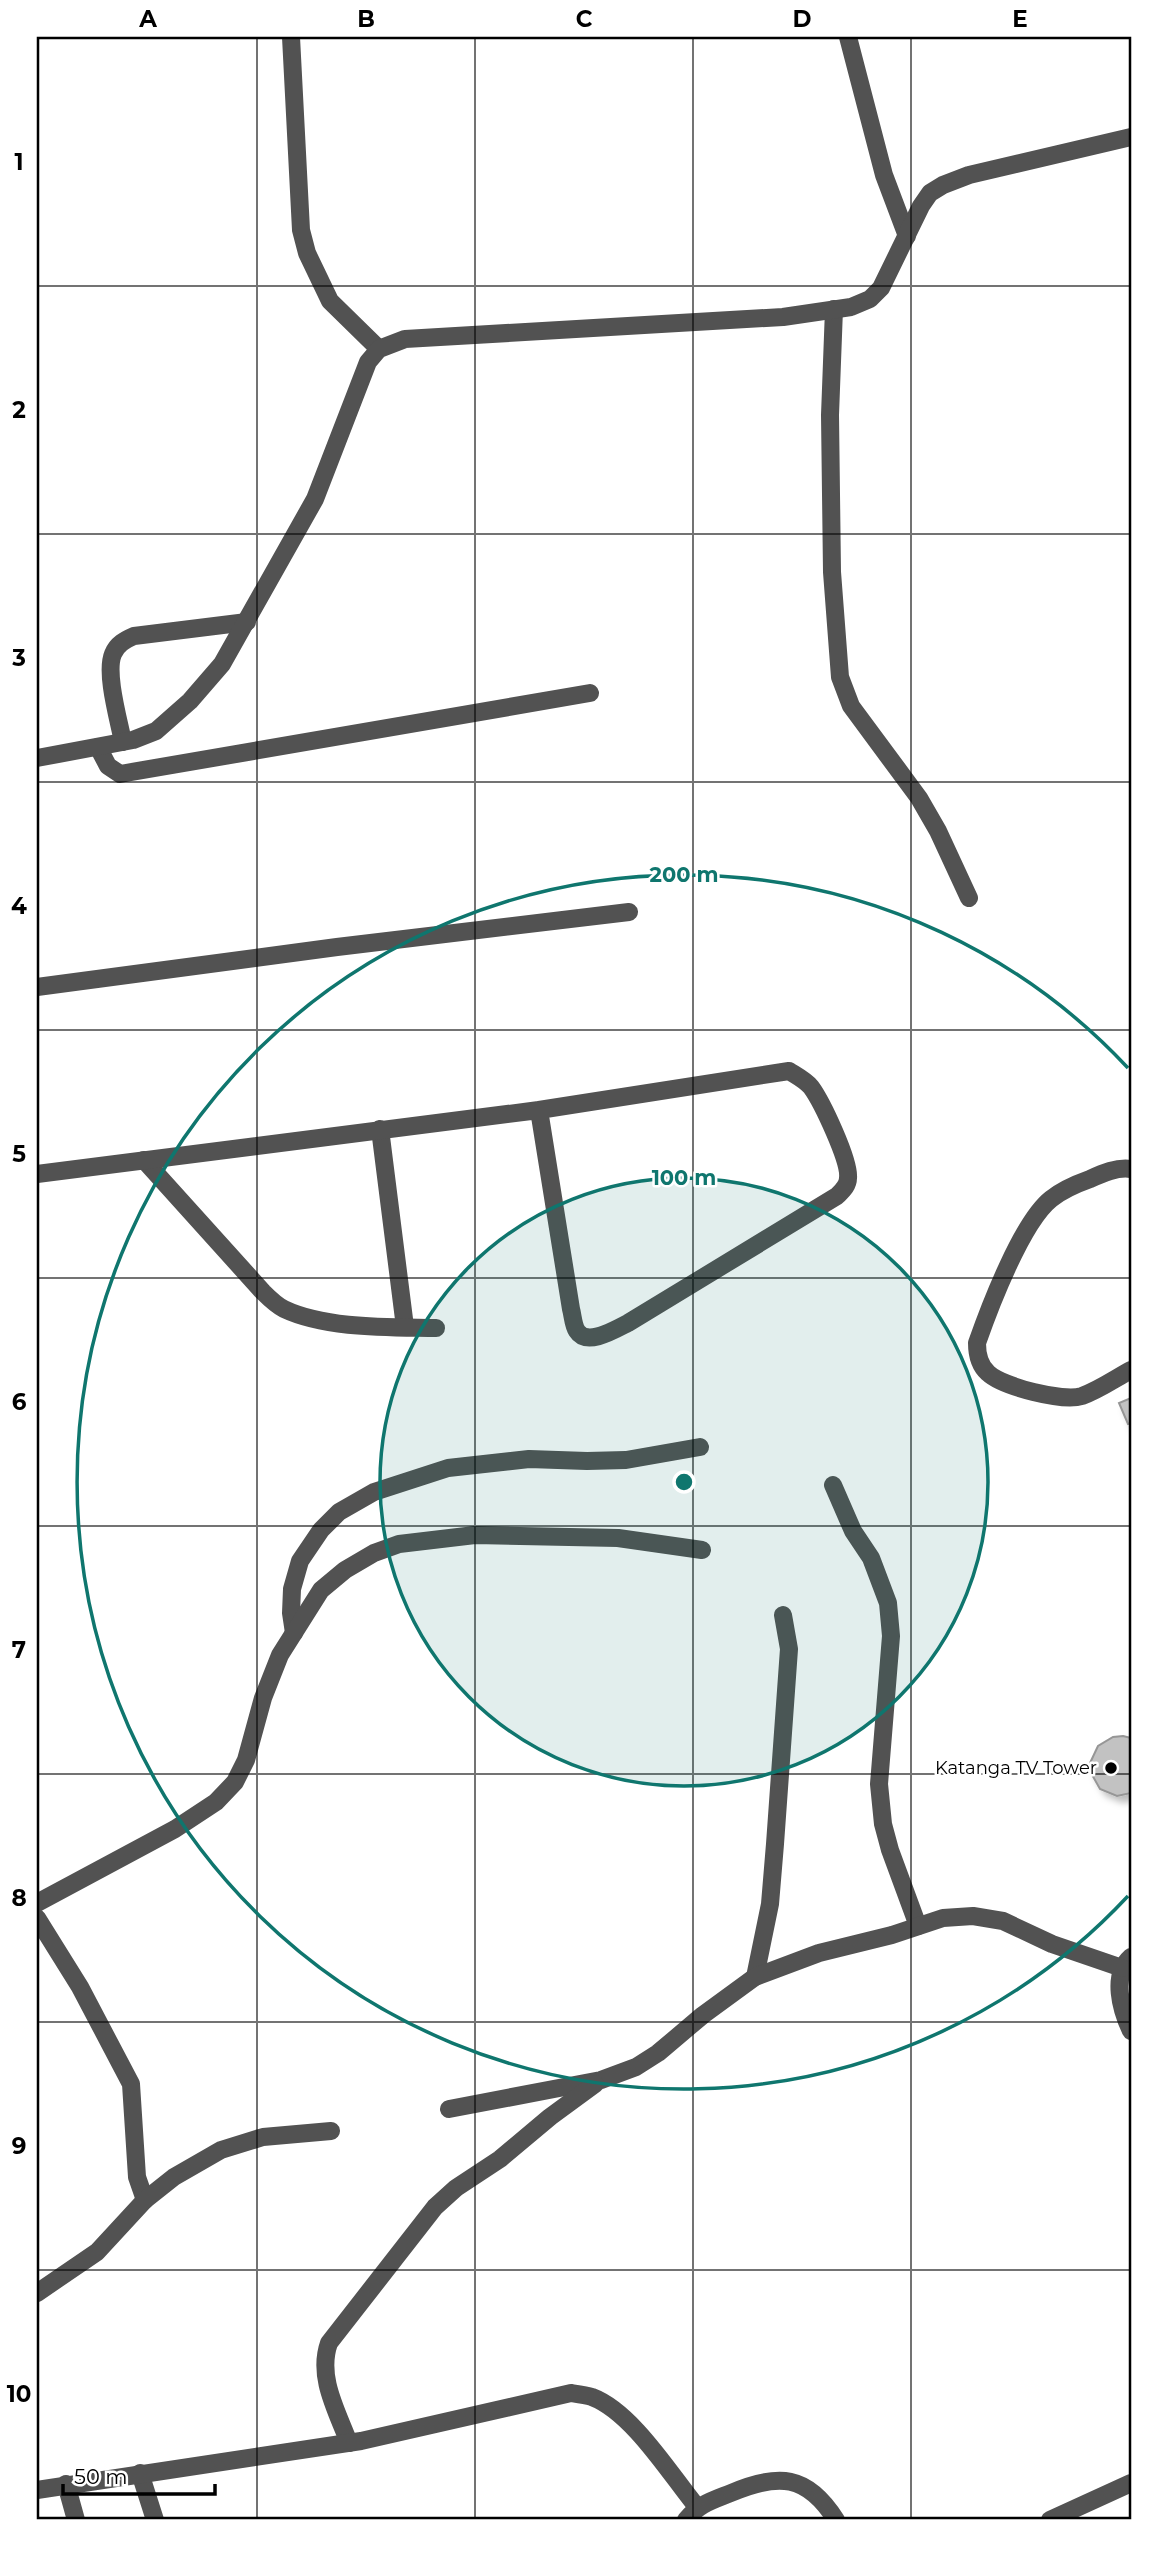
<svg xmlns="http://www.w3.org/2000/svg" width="1168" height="2557" font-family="Montserrat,sans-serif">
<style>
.building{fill:#c2c2c2;stroke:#969696;stroke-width:2;filter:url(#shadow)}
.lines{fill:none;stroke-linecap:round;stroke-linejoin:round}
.minor{stroke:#525252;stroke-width:18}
.grid{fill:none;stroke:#000;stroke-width:2;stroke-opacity:0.55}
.ring{fill:none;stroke:#0f766e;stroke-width:3.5}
.poi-dot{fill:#000;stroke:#fff;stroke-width:2.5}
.labels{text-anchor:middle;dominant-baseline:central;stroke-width:5;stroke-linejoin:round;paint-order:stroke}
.poi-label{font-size:18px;fill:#000;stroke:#fff;text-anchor:end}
.centre{fill:#0f766e;stroke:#fff;stroke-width:3.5}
.ring-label{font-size:21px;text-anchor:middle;font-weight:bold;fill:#0f766e;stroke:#fff;stroke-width:5;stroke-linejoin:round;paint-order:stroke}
.neatline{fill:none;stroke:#000;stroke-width:2.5}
.grid-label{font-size:23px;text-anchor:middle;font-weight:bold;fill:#000}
</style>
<defs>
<filter id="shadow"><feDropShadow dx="6" dy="6" stdDeviation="3.5" flood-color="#0004"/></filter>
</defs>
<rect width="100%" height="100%" fill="#fff"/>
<g class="building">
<polygon points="1131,1398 1131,1423 1128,1424 1119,1403"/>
<polygon points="1123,1736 1131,1738 1131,1793 1117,1796 1100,1789 1091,1773 1090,1763 1098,1746 1113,1737"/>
</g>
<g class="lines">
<g class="minor">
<polyline points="291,37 301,230 307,253 330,301 379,349"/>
<polyline points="848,37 884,175 907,236"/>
<polyline points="834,309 830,415 832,572 840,677 851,706 919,798 938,831 969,898"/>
<path d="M 123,742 C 119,721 105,673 113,654 C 117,644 125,640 134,636 L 247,622"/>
<polyline points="98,747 108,766 120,774 590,693"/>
<polyline points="37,758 133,740 156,731 190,701 222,664 315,499 368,362 379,349 405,339 783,317 851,307 870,299 881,288 921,206 930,193 943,185 969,175 1131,137"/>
<polyline points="37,987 337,947 629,912"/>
<polyline points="380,1129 405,1327"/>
<path d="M 144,1160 L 263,1292 C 269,1298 276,1305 284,1309 C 326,1329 390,1327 436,1328"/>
<path d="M 1131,1169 C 1117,1167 1103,1173 1090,1179 C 1076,1184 1062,1190 1051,1199 C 1022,1222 990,1306 977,1343 C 977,1354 979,1365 988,1373 C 1003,1387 1063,1402 1082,1396 C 1099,1390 1116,1378 1131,1370"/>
<path d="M 37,1174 L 539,1110 L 789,1071 C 797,1076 805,1080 811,1087 C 822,1102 850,1161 848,1178 C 848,1186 842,1191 837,1196 L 628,1323 C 616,1329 587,1347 577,1331 C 573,1325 573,1316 571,1309 L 539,1110"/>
<polyline points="833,1485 853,1531 871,1558 888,1603 891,1636 879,1784 883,1824 890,1850 918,1926"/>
<polyline points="294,1633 291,1613 292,1589 300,1561 321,1530 339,1512 374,1492 448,1468 529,1459 587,1461 626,1460 700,1447"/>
<polyline points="37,1903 175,1829 216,1802 235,1782 246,1760 263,1698 280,1655 321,1590 345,1570 374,1553 399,1544 475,1535 618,1538 702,1550"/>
<polyline points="37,1918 80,1987 131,2084 137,2177 145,2200"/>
<path d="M 1131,1957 C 1111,1975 1121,2010 1131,2031"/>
<polyline points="755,1977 770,1904 775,1844 789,1649 783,1615"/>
<polyline points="449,2109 601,2080 636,2067 658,2053 703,2015 755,1977 819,1953 892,1935 943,1918 973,1916 1003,1921 1052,1944 1122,1968"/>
<polyline points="37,2293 97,2252 145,2200 174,2177 221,2150 263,2137 331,2131"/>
<path d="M 349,2443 C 337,2411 317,2377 329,2343 L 435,2207 L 456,2188 L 500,2159 L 550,2117 L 595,2084"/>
<polyline points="140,2473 155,2520"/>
<polyline points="66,2484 76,2520"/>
<path d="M 37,2490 L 361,2441 L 571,2393 C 578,2394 586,2395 592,2397 C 632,2412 670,2474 697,2507"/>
<path d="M 686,2520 C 699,2504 711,2501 731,2493 C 778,2473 807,2474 836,2520"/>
<polyline points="1050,2520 1131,2483"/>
</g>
</g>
<path class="grid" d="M 257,37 L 257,2520M 475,37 L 475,2520M 693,37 L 693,2520M 911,37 L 911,2520M 37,286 L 1131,286M 37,534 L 1131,534M 37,782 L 1131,782M 37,1030 L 1131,1030M 37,1278 L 1131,1278M 37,1526 L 1131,1526M 37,1774 L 1131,1774M 37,2022 L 1131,2022M 37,2270 L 1131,2270"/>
<circle cx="684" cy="1482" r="304" fill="#0f766e" fill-opacity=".12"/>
<g class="ring">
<circle cx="684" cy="1482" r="304"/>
<path d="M1128 1896A607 607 0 1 1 1128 1068"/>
</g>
<circle class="poi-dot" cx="1111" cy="1768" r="7"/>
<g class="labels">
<g class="poi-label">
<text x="1097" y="1768">Katanga TV Tower</text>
</g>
</g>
<circle cx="684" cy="1482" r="10" class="centre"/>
<g class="ring-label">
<text x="684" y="882">200 m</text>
<text x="684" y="1185">100 m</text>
</g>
<rect width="1168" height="2557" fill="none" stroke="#ffffff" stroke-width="77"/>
<path d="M63 2484v10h152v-10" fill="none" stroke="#000000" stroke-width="3.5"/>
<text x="74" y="2484" font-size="21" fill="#000000" stroke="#ffffff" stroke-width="5" paint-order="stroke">50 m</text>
<rect x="38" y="38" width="1092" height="2480" class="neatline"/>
<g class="grid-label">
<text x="148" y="27">A</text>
<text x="366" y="27">B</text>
<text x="584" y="27">C</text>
<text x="802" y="27">D</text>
<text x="1020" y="27">E</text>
<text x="19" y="170">1</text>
<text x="19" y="418">2</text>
<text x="19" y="666">3</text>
<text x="19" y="914">4</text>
<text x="19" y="1162">5</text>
<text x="19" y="1410">6</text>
<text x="19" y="1658">7</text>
<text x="19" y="1906">8</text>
<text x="19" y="2154">9</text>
<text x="19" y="2402">10</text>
</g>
</svg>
